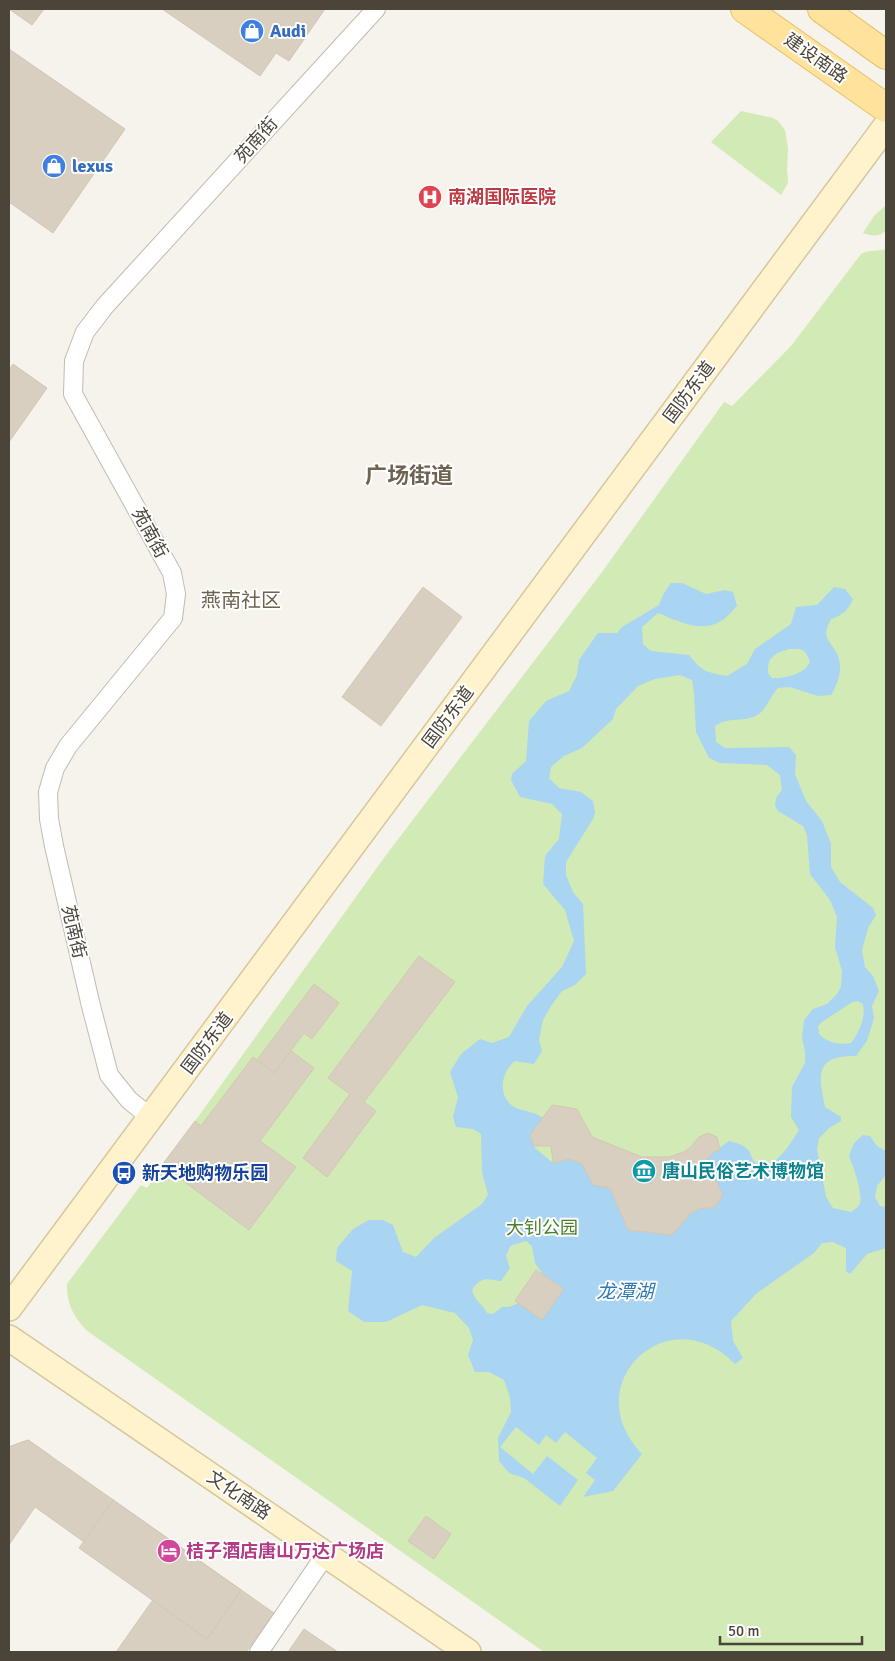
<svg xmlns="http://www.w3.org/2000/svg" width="895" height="1661" font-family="Signika,'Noto Sans SC',sans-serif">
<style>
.green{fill:#d2eab5}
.water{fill:#a9d4f2;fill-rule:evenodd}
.building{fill:#d8cfc1;stroke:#d3c7b4}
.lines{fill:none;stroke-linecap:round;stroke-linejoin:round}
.street-casing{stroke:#c2bbae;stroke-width:20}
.secondary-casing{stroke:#d6c79b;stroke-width:28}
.primary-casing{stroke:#e6c16a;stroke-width:30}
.street{stroke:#fff;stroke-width:18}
.secondary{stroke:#fff3cd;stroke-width:25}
.primary{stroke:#ffe39c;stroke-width:28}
.labels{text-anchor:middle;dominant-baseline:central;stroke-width:4;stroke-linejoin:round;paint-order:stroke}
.shop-label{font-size:18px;font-weight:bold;fill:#366cbe;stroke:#fff;text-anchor:start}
.street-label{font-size:18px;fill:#4b4439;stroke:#fff}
.health-label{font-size:18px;font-weight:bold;fill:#be3a42;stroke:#fff;text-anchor:start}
.culture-label{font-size:18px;font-weight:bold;fill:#0d838f;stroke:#fff;text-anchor:start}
.transit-label{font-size:18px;font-weight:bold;fill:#164399;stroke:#fff;text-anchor:start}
.park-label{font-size:18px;fill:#4a7f2a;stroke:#fff}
.hotel-label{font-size:18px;font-weight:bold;fill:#b23c85;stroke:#fff;text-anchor:start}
.water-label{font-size:19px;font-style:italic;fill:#2e7ab2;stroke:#fff}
.quarter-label{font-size:20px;fill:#6e6250;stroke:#fff}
.district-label{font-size:22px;font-weight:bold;fill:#6e6250;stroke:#fff}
</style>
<rect width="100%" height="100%" fill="#f6f3ec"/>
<g class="green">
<polygon points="741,111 773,118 778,121 785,130 788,148 787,169 788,183 781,195 711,142"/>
<path d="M 886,205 L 886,231 C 878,237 872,236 863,233 L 874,216 Z"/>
<path d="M 886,249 L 886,1652 L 544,1652 L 86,1330 C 73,1315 67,1305 67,1284 L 141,1185 L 147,1188 L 386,855 L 602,572 L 724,402 L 732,406 L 791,346 L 861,254 C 870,249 877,252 886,249 Z"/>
</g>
<path class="water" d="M 671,583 L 682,583 L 706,594 L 725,590 L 733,592 L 737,606 C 732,611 726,619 719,622 C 700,633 676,620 658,613 L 642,627 L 643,644 L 651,651 L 689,655 C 702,672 706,672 727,676 L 747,664 L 755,649 L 791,624 L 796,607 L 817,605 L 834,587 L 845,589 L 853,599 C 848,610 843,615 831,619 C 821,639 829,638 837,654 C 844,668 838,684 831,695 L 818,696 L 790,687 L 778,688 C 769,697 766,713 753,717 C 739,722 727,717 715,726 L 716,742 L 725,748 L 789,747 L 796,755 L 795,774 L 806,801 L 822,821 L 831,844 L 831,867 L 840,882 L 873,908 L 876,915 L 868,928 L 862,950 L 865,967 L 873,976 L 879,991 L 872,1006 L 874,1018 L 867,1041 L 856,1056 C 815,1055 818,1075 825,1107 L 841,1117 L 841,1121 L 829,1128 L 819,1138 L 817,1149 L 826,1197 L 833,1208 L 851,1212 C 855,1209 858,1208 860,1203 C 863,1193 853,1166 849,1156 L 854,1143 L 863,1135 L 870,1136 L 877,1146 L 886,1151 L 886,1175 L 877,1186 L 875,1197 L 880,1206 L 886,1207 L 886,1248 L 867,1254 L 850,1274 L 846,1271 L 846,1248 L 833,1242 L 822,1243 L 814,1253 L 757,1293 L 731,1321 L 733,1341 L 743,1358 L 735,1364 C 668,1295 575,1385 642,1454 L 613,1491 L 583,1497 L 595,1480 L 586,1473 L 597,1458 L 565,1432 L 556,1443 L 546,1435 L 539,1445 L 516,1427 L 500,1447 L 533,1474 L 547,1456 L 578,1480 L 560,1506 L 524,1478 L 509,1473 L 499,1461 L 498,1438 L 511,1412 L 510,1397 L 504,1380 L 489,1372 L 475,1372 L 468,1355 L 473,1340 L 469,1328 L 455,1313 L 422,1305 L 386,1322 L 364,1322 L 348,1311 L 352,1271 L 336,1261 L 337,1248 L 353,1229 L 369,1220 L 382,1220 L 393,1225 L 403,1252 L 416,1257 L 434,1238 L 482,1204 L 488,1195 L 482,1172 L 481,1134 L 473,1129 L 456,1127 L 453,1117 L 458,1097 L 450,1072 L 461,1054 L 480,1039 L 492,1043 L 509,1037 L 527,1006 L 562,967 L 574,941 L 565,910 L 543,884 L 545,856 L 559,839 L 562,814 L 552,804 L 520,797 L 511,780 L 512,774 L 526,761 L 529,721 L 546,701 L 569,691 L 577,675 L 579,660 L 598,633 L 617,633 L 622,627 L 659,605 L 664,593 ZM 789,649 C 803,649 805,648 810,662 C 805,674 784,679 772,678 L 768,673 C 767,657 775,653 789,649 ZM 680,675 L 692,680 L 694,693 L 696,732 L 709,758 L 720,763 L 767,765 L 780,775 L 782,790 L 776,798 L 775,806 L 778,811 L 803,826 L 807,835 L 810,874 L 830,900 L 837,917 L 835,947 L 842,971 L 841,987 L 837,994 L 827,1004 L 813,1009 L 804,1020 L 802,1038 L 805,1051 L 805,1063 L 792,1087 L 791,1117 L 799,1130 C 792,1141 771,1178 754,1161 C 752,1159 751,1154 749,1151 C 743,1144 737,1143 729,1141 L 712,1153 L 701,1169 L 703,1179 L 716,1181 L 723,1195 L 714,1208 L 702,1208 L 691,1213 L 672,1235 L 628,1230 L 610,1188 L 593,1185 L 582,1164 L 569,1159 L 553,1163 L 535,1148 L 530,1136 L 543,1118 C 533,1111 526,1112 516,1108 C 497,1099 500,1072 515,1061 L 534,1064 L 542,1051 L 539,1040 L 543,1020 L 551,1006 L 562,991 L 575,985 L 586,974 L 583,904 L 573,892 L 566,875 L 566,862 L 593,819 L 595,812 L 593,801 L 581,792 L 559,788 L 549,778 L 551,767 L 564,756 L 582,748 L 613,719 L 616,709 L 638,686 L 655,679 ZM 857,1001 L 863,1004 C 866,1017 859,1033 851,1043 C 838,1045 828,1043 819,1034 L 818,1026 L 822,1022 L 851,1003 ZM 526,1241 L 532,1246 L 535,1263 L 545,1277 L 519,1303 L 509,1307 L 502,1307 L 493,1314 L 487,1313 C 483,1304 475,1302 472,1290 C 481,1276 486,1279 501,1281 L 510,1268 L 506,1256 L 510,1246 Z"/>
<g class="building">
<polygon points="9,9 44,9 32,25"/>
<polygon points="162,9 325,9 289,61 276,53 260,76"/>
<polygon points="9,49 125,129 53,233 9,202"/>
<polygon points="13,364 47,388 9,442 9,370"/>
<polygon points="423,587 462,617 381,726 342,697"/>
<polygon points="419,956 455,982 364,1102 376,1111 327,1177 303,1158 350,1094 328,1078"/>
<polygon points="314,984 339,1003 312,1039 304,1033 274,1073 257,1060"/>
<polygon points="291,1051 314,1068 260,1141 296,1167 249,1230 162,1165 195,1121 201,1126 253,1057 274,1073"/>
<polygon points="552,1105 577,1109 592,1137 642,1157 669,1157 684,1152 691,1147 699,1137 708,1133 717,1137 720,1150 712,1153 701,1169 703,1179 716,1181 723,1195 714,1208 702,1208 691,1213 672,1235 628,1230 610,1188 593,1185 582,1164 569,1159 553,1163 551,1146 534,1146 530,1135"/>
<polygon points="536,1270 564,1289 542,1320 515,1301"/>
<polygon points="28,1440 51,1456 9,1517 9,1447"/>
<polygon points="28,1440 274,1613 246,1652 116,1652 157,1594 35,1507 9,1545 9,1447"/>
<polygon points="113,1500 241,1590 207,1639 79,1548"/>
<polygon points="426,1516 451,1534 434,1559 408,1541"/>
<polygon points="304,1629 338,1652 288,1652"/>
</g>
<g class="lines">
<g class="street-casing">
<g id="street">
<polyline points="151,1118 129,1100 109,1075 91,1006 54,846 49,819 48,792 55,768 68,746 173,618 176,594 172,573 73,394 74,361 85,332 105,306 376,9"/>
<polyline points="259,1652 326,1554"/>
</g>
</g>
<g class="secondary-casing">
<g id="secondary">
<polyline points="9,1308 886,126"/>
<polyline points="9,1338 468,1652"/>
</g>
</g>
<g class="primary-casing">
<g id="primary">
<polyline points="745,9 886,108"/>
<polyline points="822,9 886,55"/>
</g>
</g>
<use href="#street" class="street"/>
<use href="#secondary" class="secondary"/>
<use href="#primary" class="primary"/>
</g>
<defs>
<g id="shop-disc" transform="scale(1.25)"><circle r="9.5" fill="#3f7fe0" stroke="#fff"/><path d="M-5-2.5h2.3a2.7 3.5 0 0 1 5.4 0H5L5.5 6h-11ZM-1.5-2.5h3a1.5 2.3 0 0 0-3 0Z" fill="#fff"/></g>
<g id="hospital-disc" transform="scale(1.25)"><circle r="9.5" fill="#e0444e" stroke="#fff"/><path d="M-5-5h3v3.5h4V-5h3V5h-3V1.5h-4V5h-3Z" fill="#fff"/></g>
<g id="museum-disc" transform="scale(1.25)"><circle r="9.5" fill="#0f9aa8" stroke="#fff"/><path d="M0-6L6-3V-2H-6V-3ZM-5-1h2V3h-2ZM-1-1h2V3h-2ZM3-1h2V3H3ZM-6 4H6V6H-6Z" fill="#fff"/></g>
<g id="bus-disc" transform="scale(1.25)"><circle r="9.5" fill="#1a4fb4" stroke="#fff"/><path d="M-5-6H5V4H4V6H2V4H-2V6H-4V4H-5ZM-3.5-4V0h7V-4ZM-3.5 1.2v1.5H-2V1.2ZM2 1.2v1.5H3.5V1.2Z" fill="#fff"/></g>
<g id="hotel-disc" transform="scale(1.25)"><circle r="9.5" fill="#d1479c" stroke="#fff"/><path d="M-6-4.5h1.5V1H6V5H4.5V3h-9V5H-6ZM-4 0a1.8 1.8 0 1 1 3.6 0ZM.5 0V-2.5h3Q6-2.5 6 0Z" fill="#fff"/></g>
</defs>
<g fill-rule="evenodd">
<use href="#shop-disc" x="252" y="31"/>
<use href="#shop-disc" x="54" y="166"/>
<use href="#hospital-disc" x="430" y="197"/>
<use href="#museum-disc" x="644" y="1171"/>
<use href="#bus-disc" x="124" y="1173"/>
<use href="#hotel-disc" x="169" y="1551"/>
</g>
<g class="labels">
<g class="shop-label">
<text x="270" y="31">Audi</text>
<text x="72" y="166">lexus</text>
</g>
<g class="street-label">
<text transform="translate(816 58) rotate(35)">建设南路</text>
<text transform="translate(256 140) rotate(-48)">苑南街</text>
<text transform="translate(689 392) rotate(-53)">国防东道</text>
<text transform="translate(150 533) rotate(61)">苑南街</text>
<text transform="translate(448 717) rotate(-53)">国防东道</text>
<text transform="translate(74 932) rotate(77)">苑南街</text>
<text transform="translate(207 1043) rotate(-53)">国防东道</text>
<text transform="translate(239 1495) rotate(34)">文化南路</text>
</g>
<g class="health-label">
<text x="448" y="197">南湖国际医院</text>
</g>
<g class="culture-label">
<text x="662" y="1171">唐山民俗艺术博物馆</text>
</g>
<g class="transit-label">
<text x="142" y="1173">新天地购物乐园</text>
</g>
<g class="park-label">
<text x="542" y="1228">大钊公园</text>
</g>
<g class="hotel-label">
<text x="186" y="1551">桔子酒店唐山万达广场店</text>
</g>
<g class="water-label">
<text x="625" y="1292">龙潭湖</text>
</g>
<g class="quarter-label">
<text x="241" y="600">燕南社区</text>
</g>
<g class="district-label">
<text x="409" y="475">广场街道</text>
</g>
</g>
<rect width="895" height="1661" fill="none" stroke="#4b4439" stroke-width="20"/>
<path d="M720 1636v8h142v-8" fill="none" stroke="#4b4439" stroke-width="2.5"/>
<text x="728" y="1636" font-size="15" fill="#4b4439" stroke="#ffffff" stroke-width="4" paint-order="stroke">50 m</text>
</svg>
